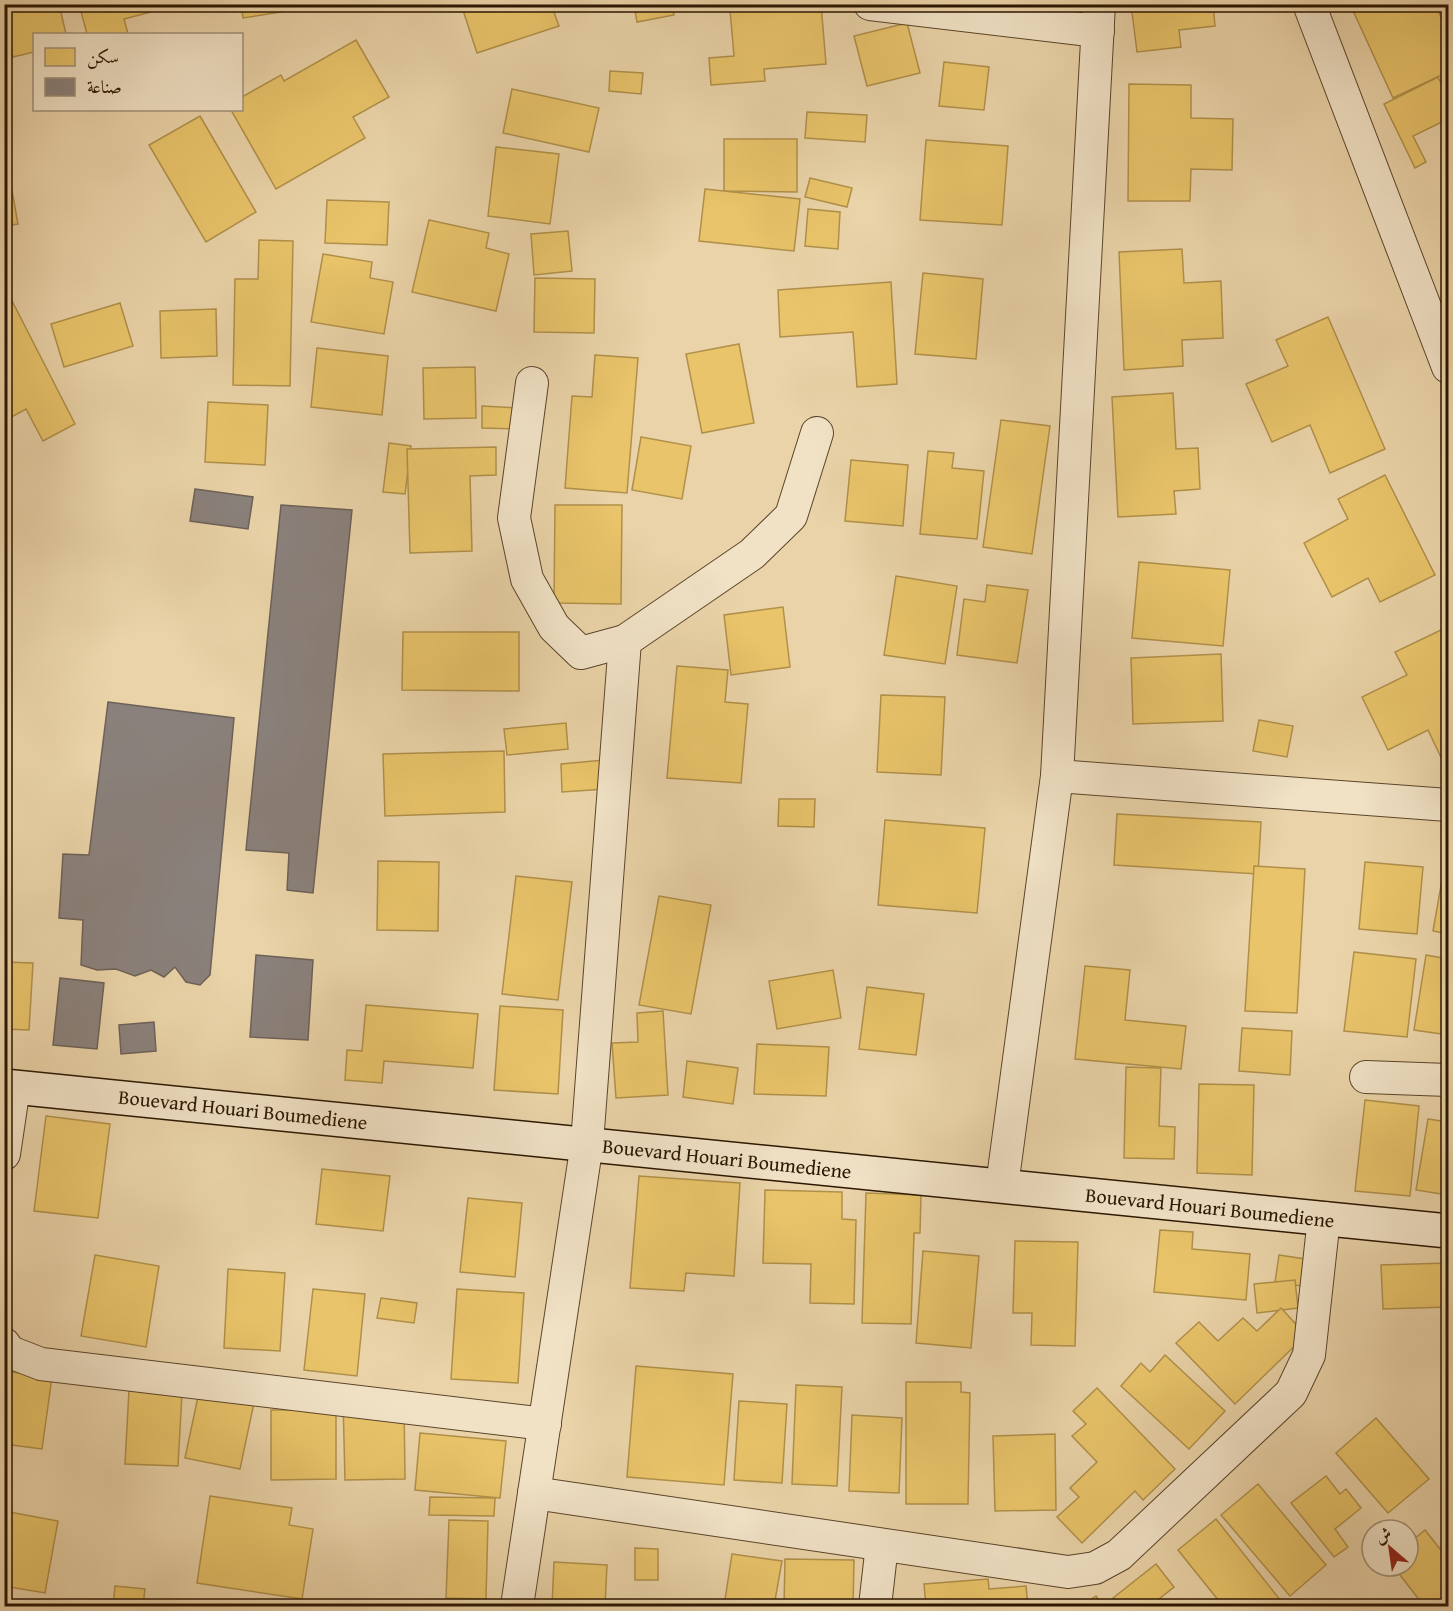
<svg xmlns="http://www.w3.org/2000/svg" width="1453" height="1611" font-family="'Gentium Book Plus',Amiri,serif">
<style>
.homes{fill:#e9c46a;stroke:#b0904a;stroke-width:1.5}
.industry{fill:#8a817c;stroke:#6e6157;stroke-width:1.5}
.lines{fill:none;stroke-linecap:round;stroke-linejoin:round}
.street-casing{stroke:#5b452a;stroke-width:34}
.secondary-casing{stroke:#2b1600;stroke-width:36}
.street{stroke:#f1e2c6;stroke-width:32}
.secondary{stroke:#f1e2c6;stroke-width:33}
.labels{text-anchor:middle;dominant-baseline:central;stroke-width:6;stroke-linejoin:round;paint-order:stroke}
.street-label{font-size:20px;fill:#2b1600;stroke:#f1e2c6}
</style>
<rect width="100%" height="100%" fill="#ead3a8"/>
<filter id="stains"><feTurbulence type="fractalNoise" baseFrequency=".00333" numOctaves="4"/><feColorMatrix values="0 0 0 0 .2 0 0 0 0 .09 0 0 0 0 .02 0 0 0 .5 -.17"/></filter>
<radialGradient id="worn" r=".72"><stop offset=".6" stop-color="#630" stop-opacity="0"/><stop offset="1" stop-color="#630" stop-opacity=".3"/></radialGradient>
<g class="homes">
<polygon points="4,4 59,4 66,34 34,34 34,52 13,57 4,19"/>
<polygon points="79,4 149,4 151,12 124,19 128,34 87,34"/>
<polygon points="241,4 299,4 300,9 243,18"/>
<polygon points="461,4 551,4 559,26 477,53"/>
<polygon points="634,4 672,4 674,15 637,22"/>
<polygon points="787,4 821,4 826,64 764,69 765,81 711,85 709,58 734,56 730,10"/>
<polygon points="1131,4 1213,4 1215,26 1179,30 1181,47 1137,52"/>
<polygon points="1350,4 1435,4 1448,33 1448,72 1393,98"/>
<polygon points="907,23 920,73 867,86 854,36"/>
<polygon points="356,40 389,97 353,117 365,138 276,189 231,110 242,110 242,97 281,75 284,81"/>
<polygon points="944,62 989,67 984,110 939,106"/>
<polygon points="610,71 643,73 641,94 609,91"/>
<polygon points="1438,77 1448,98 1448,119 1413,136 1426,162 1415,168 1384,104"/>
<polygon points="1129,84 1191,85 1191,118 1233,119 1232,170 1191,169 1190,201 1128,201"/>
<polygon points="512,89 599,108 589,152 503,133"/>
<polygon points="807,112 867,115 865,142 805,138"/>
<polygon points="200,116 256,212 206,242 149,145"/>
<polygon points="724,139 797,139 797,192 724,191"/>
<polygon points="926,140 1008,146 1002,225 920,220"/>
<polygon points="496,147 559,154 550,224 488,216"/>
<polygon points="7,162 18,224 4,226 4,163"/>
<polygon points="810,178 852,188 847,207 805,197"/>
<polygon points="705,189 800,199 794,251 699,241"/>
<polygon points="327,200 389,202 387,245 325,243"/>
<polygon points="808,209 840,212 838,249 805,246"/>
<polygon points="429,220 489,233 486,248 509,254 496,311 412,292"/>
<polygon points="568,231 572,271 534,275 531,234"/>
<polygon points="259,240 293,241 290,386 233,385 235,279 258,279"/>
<polygon points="1182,249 1184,283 1221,281 1223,338 1182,340 1183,366 1124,370 1119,252"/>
<polygon points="323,254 372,262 370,278 393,282 384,334 311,322"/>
<polygon points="923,273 983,279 976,359 915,354"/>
<polygon points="535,278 595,279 594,333 534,332"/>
<polygon points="891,282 897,384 857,387 853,332 780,337 778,290"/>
<polygon points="9,295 75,424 43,441 26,409 4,421 4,298"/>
<polygon points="120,303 133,346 64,367 51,324"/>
<polygon points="216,309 217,356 161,358 160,311"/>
<polygon points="1328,317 1385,449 1330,473 1310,425 1272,442 1246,384 1288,366 1276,340"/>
<polygon points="739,344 754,423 702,433 686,354"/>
<polygon points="317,348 388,356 382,415 311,407"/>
<polygon points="595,355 638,358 627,493 565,488 572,396 592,397"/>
<polygon points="475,367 476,418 424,419 423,368"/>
<polygon points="1173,393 1176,449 1198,448 1200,489 1174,491 1176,514 1118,517 1112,397"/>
<polygon points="208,402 268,405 265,465 205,462"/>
<polygon points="482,406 519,408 518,429 482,428"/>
<polygon points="1001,420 1050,426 1032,554 983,547"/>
<polygon points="641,437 691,446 682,499 632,490"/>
<polygon points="389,443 411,446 405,494 383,492"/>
<polygon points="496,447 496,475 470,476 472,551 410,553 407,449"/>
<polygon points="928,451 954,453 952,468 984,471 977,539 920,534"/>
<polygon points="851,460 908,465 903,526 845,521"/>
<polygon points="1385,475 1435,575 1380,602 1368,578 1332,597 1304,543 1348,519 1338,499"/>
<polygon points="555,505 622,505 621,604 554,603"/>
<polygon points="1139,562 1230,570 1223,646 1132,638"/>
<polygon points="896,576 957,586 945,664 884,655"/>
<polygon points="987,585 1028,590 1017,663 957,655 964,599 985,602"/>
<polygon points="783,607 790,667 731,675 724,615"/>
<polygon points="1443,629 1448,641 1448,767 1446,768 1428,730 1388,750 1362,697 1407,675 1395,652"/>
<polygon points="403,632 519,632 519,691 402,690"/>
<polygon points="1221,654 1223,721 1133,724 1131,658"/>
<polygon points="677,666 728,670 725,702 748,704 741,783 667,778"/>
<polygon points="881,695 945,697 941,775 877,772"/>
<polygon points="1259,720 1293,726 1287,757 1253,751"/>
<polygon points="566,723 568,749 507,755 504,729"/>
<polygon points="504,751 505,812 385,816 383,754"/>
<polygon points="604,760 606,789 562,792 561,764"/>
<polygon points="779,799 815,799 814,827 778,826"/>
<polygon points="1117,814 1261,822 1258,874 1114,865"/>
<polygon points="885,820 985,828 977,913 878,905"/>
<polygon points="1446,857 1448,858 1448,934 1433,931"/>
<polygon points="378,861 439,862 438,931 377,930"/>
<polygon points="1365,862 1423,867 1417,934 1359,929"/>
<polygon points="1254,866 1305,869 1297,1013 1245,1011"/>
<polygon points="516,876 572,882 558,1000 502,994"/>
<polygon points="659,896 711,905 691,1014 639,1005"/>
<polygon points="1354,952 1416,959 1407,1037 1344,1031"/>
<polygon points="1426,955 1448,959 1448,1035 1414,1030"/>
<polygon points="4,962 33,963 29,1030 4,1029"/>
<polygon points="1085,966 1130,970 1125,1020 1186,1026 1181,1069 1075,1059"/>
<polygon points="833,970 841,1018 777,1029 769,981"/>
<polygon points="867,987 924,994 916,1055 859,1049"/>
<polygon points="366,1005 478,1014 473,1068 384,1061 382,1083 345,1080 347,1050 362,1051"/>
<polygon points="500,1006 563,1010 558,1094 494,1090"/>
<polygon points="663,1011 668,1095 616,1098 612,1043 638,1042 637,1013"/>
<polygon points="1242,1028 1292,1031 1290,1075 1239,1071"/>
<polygon points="757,1044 829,1047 826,1096 754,1094"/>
<polygon points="687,1061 738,1068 733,1104 683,1097"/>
<polygon points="1126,1067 1161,1068 1159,1126 1175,1127 1174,1159 1124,1158"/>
<polygon points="1199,1084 1254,1085 1252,1175 1197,1173"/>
<polygon points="1365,1100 1419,1106 1410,1196 1355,1191"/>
<polygon points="46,1116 110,1124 98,1218 34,1211"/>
<polygon points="1428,1119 1448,1122 1448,1195 1416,1190"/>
<polygon points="322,1169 390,1176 383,1231 316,1224"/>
<polygon points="639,1176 740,1183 734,1276 686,1273 684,1291 630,1288"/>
<polygon points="765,1190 842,1192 842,1219 856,1220 854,1304 810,1303 811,1264 763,1263"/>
<polygon points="866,1193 921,1195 920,1233 914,1233 911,1324 862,1323"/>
<polygon points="468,1198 522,1203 515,1277 460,1272"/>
<polygon points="1160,1230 1193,1232 1192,1249 1250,1254 1246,1300 1154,1292"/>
<polygon points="1015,1241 1078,1242 1075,1346 1031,1345 1032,1313 1013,1313"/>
<polygon points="923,1251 979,1256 971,1348 916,1343"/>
<polygon points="95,1255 159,1266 146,1347 81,1336"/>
<polygon points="1279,1255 1305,1259 1301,1286 1275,1282"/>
<polygon points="1448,1263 1448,1307 1383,1309 1381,1265"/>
<polygon points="228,1269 285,1273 280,1351 224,1348"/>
<polygon points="1295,1280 1298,1308 1257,1313 1254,1284"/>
<polygon points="313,1289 365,1294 357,1376 304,1370"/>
<polygon points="457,1289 524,1293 518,1383 451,1379"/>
<polygon points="381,1298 417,1303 414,1323 377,1318"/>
<polygon points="1281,1308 1306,1335 1235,1404 1176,1343 1199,1322 1218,1341 1243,1318 1257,1331"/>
<polygon points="1165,1355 1225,1411 1189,1449 1121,1386 1141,1363 1150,1372"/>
<polygon points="636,1366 733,1374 724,1485 627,1477"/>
<polygon points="4,1371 52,1377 42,1449 4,1444"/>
<polygon points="906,1382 961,1382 961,1392 970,1393 968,1504 906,1504"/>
<polygon points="796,1385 842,1387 837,1486 792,1484"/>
<polygon points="200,1387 255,1398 240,1469 185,1458"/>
<polygon points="1097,1388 1175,1469 1143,1500 1135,1491 1082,1543 1057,1517 1079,1497 1070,1488 1097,1462 1072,1436 1086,1424 1073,1411"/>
<polygon points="129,1390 182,1393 178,1466 125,1464"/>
<polygon points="404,1400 405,1479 345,1480 343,1401"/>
<polygon points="739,1401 787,1404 782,1483 734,1480"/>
<polygon points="271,1410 336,1410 336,1479 271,1480"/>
<polygon points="852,1415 902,1418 899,1493 849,1491"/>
<polygon points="1376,1418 1429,1479 1388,1513 1336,1453"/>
<polygon points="420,1433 506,1441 500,1498 415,1490"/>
<polygon points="1055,1434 1056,1510 995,1511 993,1436"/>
<polygon points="1326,1476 1340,1494 1346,1489 1361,1508 1335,1529 1348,1547 1334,1557 1291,1503"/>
<polygon points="1258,1484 1326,1565 1290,1596 1221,1515"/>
<polygon points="210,1496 292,1508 289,1525 313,1529 302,1599 197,1583"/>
<polygon points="430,1497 495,1498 494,1516 429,1515"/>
<polygon points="4,1511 58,1521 45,1593 4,1586"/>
<polygon points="1216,1519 1285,1606 1223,1606 1178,1550"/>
<polygon points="449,1520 488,1521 486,1599 446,1598"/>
<polygon points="1425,1530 1448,1559 1448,1606 1424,1606 1393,1566 1408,1566 1408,1544"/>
<polygon points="635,1548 658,1549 658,1580 635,1580"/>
<polygon points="732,1554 782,1561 774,1606 724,1606"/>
<polygon points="785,1559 854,1560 853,1606 784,1606"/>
<polygon points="554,1562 607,1565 605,1606 552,1606"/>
<polygon points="1156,1564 1174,1587 1150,1606 1120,1606 1113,1598"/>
<polygon points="988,1579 989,1589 1026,1586 1028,1606 926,1606 924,1584"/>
<polygon points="115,1586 145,1589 143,1606 113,1606"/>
<polygon points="1096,1596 1103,1606 1081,1606"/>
</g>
<g class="industry">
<polygon points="195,489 253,497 248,529 190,521"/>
<polygon points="281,505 352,510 313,893 287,890 289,853 246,850"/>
<polygon points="108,702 234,718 210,975 200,985 186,982 175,967 164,977 151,970 135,976 116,969 97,970 81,965 83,920 59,918 63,854 89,855"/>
<polygon points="256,955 313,960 308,1040 250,1037"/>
<polygon points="60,978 104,983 97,1049 53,1045"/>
<polygon points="154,1022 156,1051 121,1054 119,1025"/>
</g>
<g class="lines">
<g class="street-casing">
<g id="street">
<polyline points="870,4 1098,31"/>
<polyline points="1309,4 1448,367"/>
<polyline points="532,383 514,518 527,579 554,627 581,653 625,641 752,554 791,516 817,433"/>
<polyline points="1057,776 1448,805"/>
<polyline points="1366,1077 1448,1080"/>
<polyline points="4,1154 14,1087"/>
<polyline points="1002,1186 1057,776 1099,4"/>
<polyline points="4,1344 10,1352 41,1364 545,1424"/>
<polyline points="534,1493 1068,1572 1095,1568 1119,1555 1291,1393 1309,1355 1324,1218"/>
<polyline points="517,1606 587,1143 625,641"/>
<polyline points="875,1606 882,1545"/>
</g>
</g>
<g class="secondary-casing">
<polyline id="secondary" points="4,1086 1448,1231"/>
</g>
<use href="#street" class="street"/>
<use href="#secondary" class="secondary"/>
</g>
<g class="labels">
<g class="street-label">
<text transform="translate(243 1109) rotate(6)">Bouevard Houari Boumediene</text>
<text transform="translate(727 1158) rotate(6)">Bouevard Houari Boumediene</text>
<text transform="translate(1210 1207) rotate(6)">Bouevard Houari Boumediene</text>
</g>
</g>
<rect width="1453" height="1611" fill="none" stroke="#ead3a8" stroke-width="24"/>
<rect x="6" y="6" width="1441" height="1599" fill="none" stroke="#2b1600" stroke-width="3"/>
<rect x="12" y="12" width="1429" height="1587" fill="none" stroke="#2b1600" stroke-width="1.5"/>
<rect x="33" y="33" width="210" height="78" fill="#f1e2c6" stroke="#a29077" stroke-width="1.5"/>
<rect x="45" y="48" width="30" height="18" fill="#e9c46a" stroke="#a29077" stroke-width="1.5"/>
<text x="87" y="63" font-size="18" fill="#2b1600">سكن</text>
<rect x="45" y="78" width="30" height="18" fill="#8a817c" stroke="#a29077" stroke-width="1.5"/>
<text x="87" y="93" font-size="18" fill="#2b1600">صناعة</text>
<g transform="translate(1390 1548) rotate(331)"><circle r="28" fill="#f1e2c6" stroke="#a29077" stroke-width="1.5"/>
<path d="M0-4.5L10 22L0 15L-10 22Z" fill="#8f2418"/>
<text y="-9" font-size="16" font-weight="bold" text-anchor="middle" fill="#2b1600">ش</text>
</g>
<rect width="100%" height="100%" filter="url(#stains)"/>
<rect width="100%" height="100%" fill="url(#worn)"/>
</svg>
